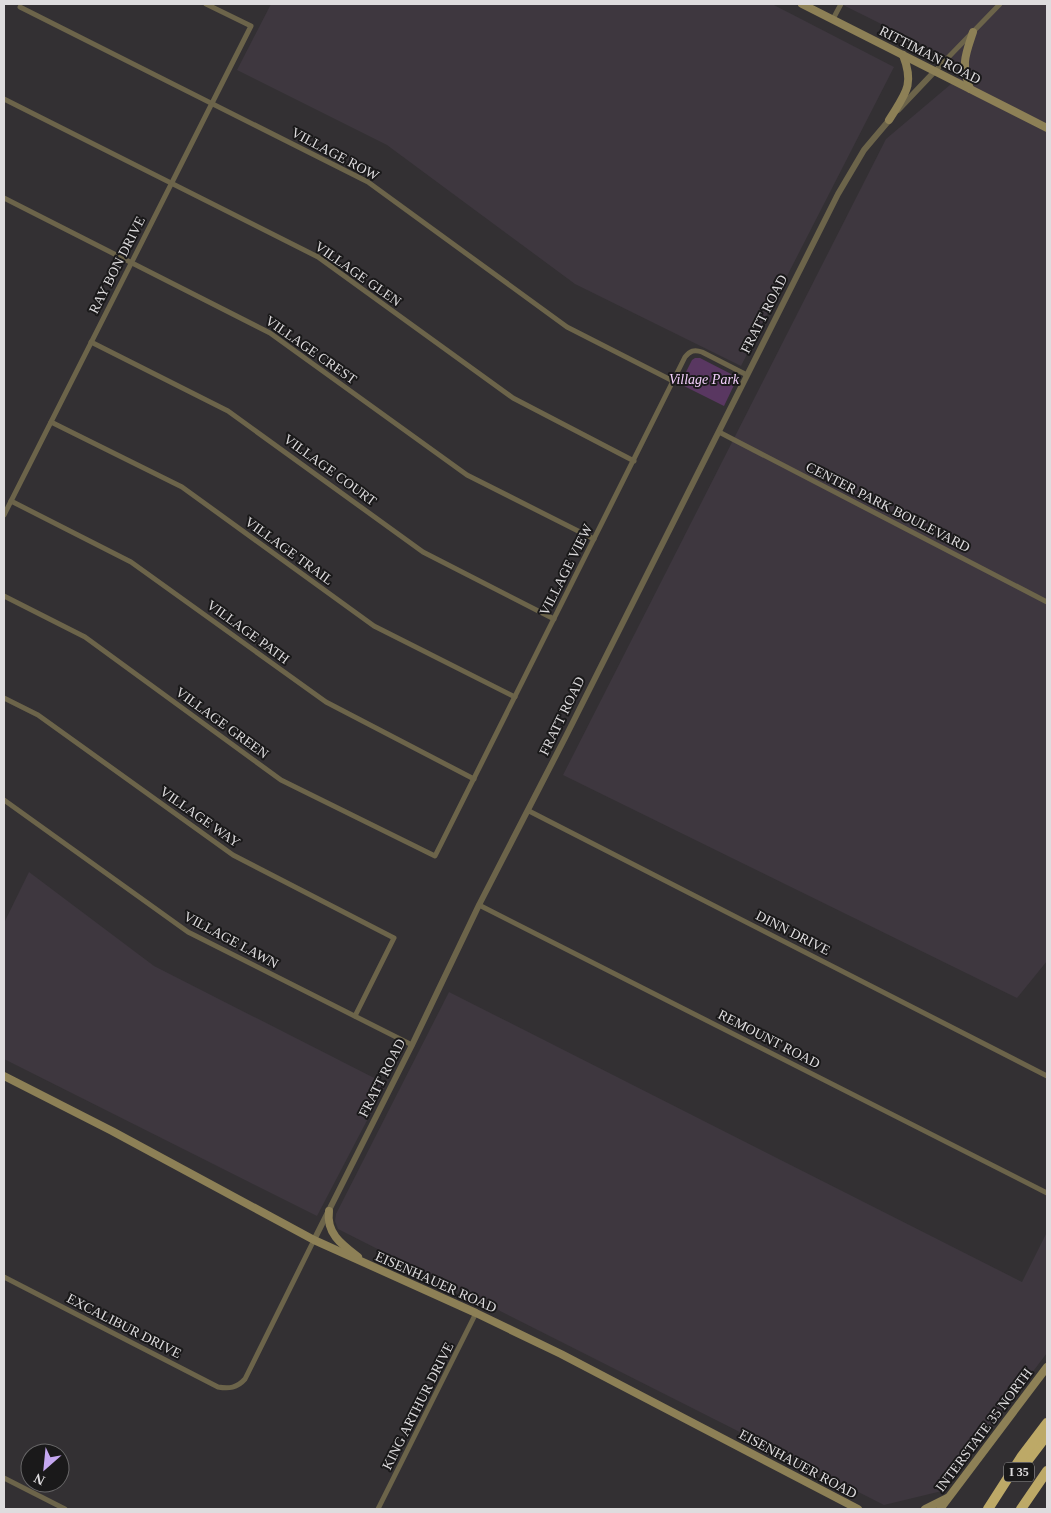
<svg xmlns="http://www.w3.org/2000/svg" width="1051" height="1513" font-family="Georgia,serif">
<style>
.built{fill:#3e373f}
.green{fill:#593761}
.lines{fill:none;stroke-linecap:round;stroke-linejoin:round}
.minor{stroke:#6c644a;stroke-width:5}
.tertiary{stroke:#6c644a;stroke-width:6}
.secondary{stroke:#8d8056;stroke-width:8}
.motorway{stroke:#bda967;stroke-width:10}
.labels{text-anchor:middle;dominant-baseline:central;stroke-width:4;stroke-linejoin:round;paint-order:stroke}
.shield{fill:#1a191a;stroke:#a3a2a3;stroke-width:1}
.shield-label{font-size:12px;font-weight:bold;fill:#dedcde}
.street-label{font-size:14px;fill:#dedcde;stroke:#1a191a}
.park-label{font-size:14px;font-style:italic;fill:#f3cffc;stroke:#1a191a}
</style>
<rect width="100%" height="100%" fill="#333033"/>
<g class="built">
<polygon points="271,4 772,4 894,67 741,366 575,284 387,145 237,70"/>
<polygon points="841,4 1047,4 1047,961 1017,998 563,775 886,139 970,68"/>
<polygon points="29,872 154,966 386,1084 317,1216 4,1059 4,923"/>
<polygon points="449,992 1022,1282 1047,1232 1047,1353 942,1491 884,1505 338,1229 335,1221 336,1214"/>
</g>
<polygon class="green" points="695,358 700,358 731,374 735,383 724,406 680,384 692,360"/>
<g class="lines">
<g class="minor">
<polyline points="20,7 368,182 567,327 673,381"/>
<polyline points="833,19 841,4"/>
<polyline points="935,71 1000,4"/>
<polyline points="4,99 318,257 513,398 634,461"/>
<polyline points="4,198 270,333 467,475 594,539"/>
<polyline points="91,342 228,411 423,552 554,619"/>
<polyline points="51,422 182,487 374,626 515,697"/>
<polyline points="719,432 1047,602"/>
<polyline points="11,501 131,562 326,702 474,779"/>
<polyline points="4,515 251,26 206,4"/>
<path d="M 4,596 L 85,637 L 281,780 L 435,856 L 685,357 C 690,351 694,349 702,352 L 747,375"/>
<polyline points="4,698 38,715 233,855 394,938 355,1016"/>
<polyline points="4,800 188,932 412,1045"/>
<polyline points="529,811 1047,1076"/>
<polyline points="479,905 1047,1193"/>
<path d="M 4,1277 L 218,1387 C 229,1389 237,1388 245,1379 L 314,1240"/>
<polyline points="4,1478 65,1509"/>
<polyline points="378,1509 476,1313"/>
</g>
<g class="tertiary">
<polyline points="898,110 935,71"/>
<polyline points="314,1240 412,1045 479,905 566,736 838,194 864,150 891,118"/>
</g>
<g class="secondary">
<polyline points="802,4 1047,128"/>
<path d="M 970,89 C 961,63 965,56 973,32"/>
<path d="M 889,120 C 905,94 915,86 903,55"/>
<polyline points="4,1076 112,1131 314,1240 476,1313 561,1354 858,1509"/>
<path d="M 329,1211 C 326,1233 341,1244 358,1257"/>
<polyline points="925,1509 947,1498"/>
<polyline points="940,1509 1047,1367"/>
</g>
<g class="motorway">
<polyline points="1019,1472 1047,1435"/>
<polyline points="988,1509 1022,1456 1047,1423"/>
<polyline points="1021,1509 1047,1471"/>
</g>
</g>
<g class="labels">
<rect class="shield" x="1004" y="1462.5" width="30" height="19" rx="4"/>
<g class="shield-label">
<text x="1019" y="1472">I 35</text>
</g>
<g class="street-label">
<text transform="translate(930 55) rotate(27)">RITTIMAN ROAD</text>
<text transform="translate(335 154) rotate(28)">VILLAGE ROW</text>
<text transform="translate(117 265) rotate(-63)">RAY BON DRIVE</text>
<text transform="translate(358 274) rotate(35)">VILLAGE GLEN</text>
<text transform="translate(764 314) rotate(-63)">FRATT ROAD</text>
<text transform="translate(311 350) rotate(35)">VILLAGE CREST</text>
<text transform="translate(330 470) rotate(36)">VILLAGE COURT</text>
<text transform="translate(888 507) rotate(27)">CENTER PARK BOULEVARD</text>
<text transform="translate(289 551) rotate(36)">VILLAGE TRAIL</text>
<text transform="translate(566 570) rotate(-63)">VILLAGE VIEW</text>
<text transform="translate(248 632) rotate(36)">VILLAGE PATH</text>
<text transform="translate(562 716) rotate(-64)">FRATT ROAD</text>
<text transform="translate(222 723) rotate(36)">VILLAGE GREEN</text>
<text transform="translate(200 817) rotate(35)">VILLAGE WAY</text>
<text transform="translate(793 933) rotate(27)">DINN DRIVE</text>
<text transform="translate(231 940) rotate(28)">VILLAGE LAWN</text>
<text transform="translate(769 1039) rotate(27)">REMOUNT ROAD</text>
<text transform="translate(382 1078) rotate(-63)">FRATT ROAD</text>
<text transform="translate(436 1282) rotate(24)">EISENHAUER ROAD</text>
<text transform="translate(124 1326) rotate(27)">EXCALIBUR DRIVE</text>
<text transform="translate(418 1406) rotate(-63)">KING ARTHUR DRIVE</text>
<text transform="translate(984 1430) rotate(-53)">INTERSTATE 35 NORTH</text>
<text transform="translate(798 1464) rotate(28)">EISENHAUER ROAD</text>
</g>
<g class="park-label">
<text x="704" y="379">Village Park</text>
</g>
</g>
<rect width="1051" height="1513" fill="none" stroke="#dedcde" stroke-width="10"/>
<g transform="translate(45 1468) rotate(207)"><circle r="24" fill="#1a191a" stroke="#686768"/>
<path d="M0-4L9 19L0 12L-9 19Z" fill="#c5a7f1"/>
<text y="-8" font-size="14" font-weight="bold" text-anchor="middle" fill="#dedcde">N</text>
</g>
</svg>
